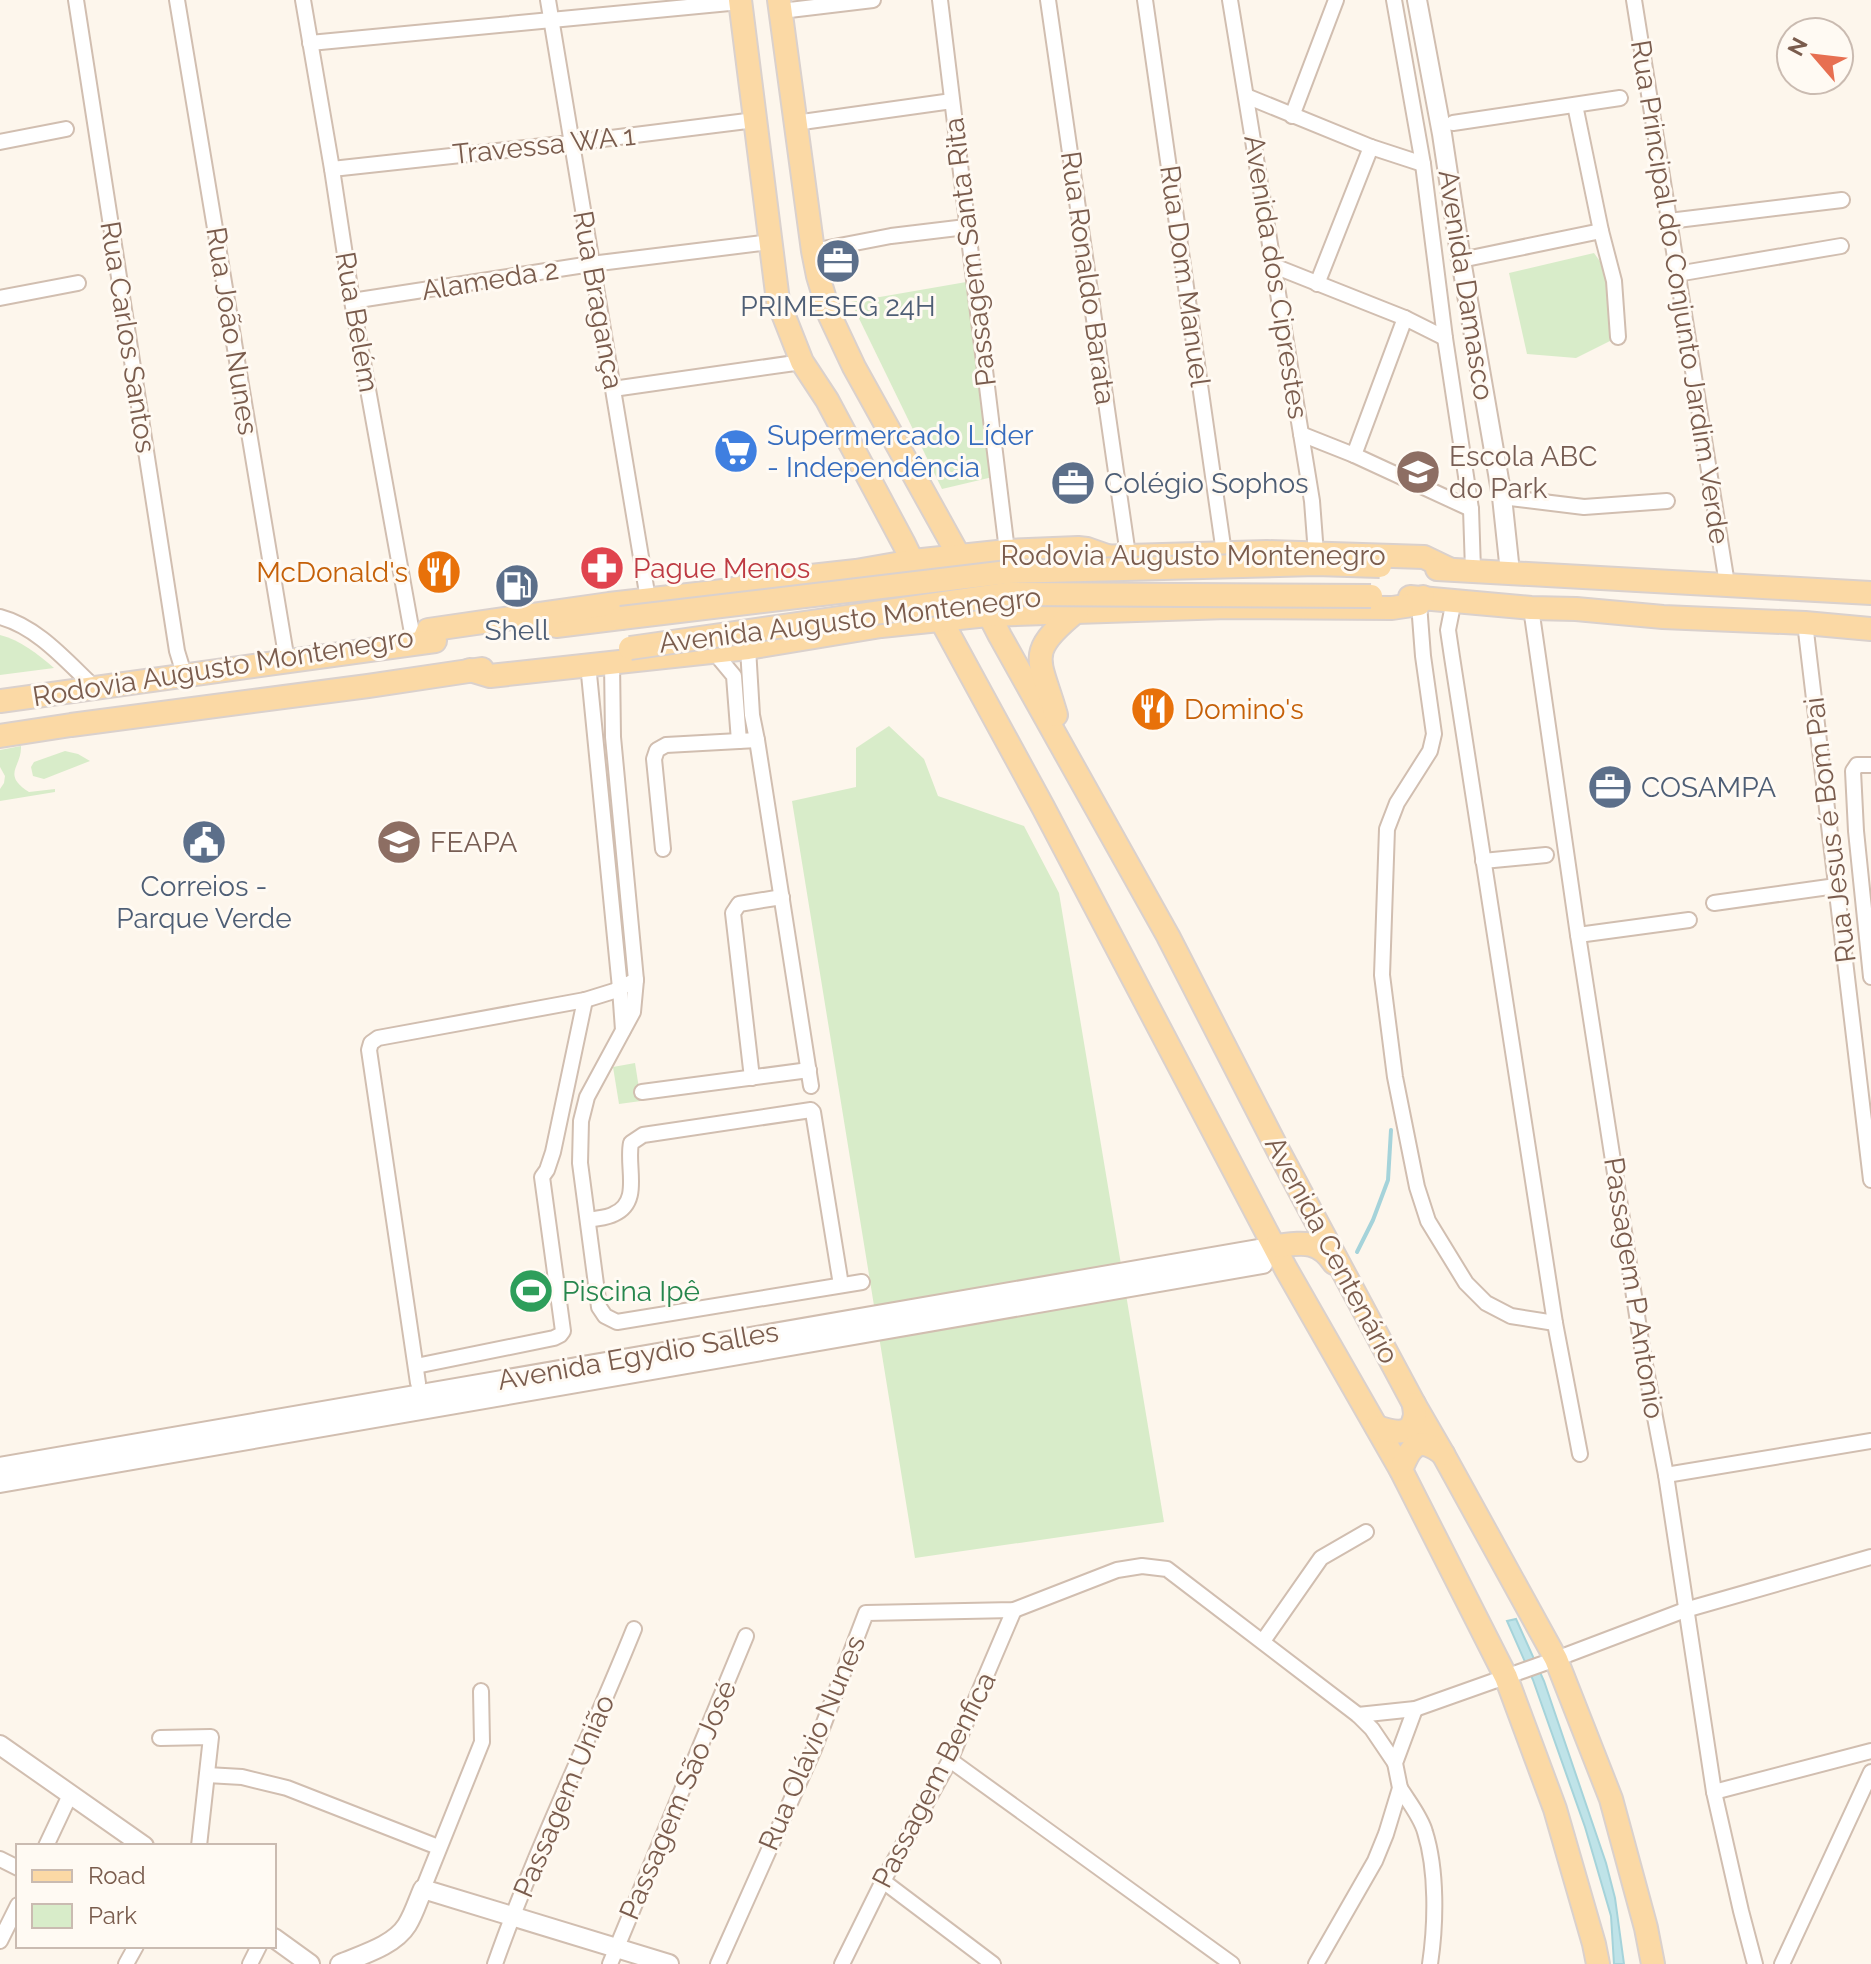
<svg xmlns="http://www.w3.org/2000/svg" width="1871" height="1964" font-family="Raleway,sans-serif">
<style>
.green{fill:#d8ecc9}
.water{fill:#bfe3e8;stroke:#a5d3da;stroke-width:2}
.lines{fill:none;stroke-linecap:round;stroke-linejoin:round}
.stream{stroke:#a5d3da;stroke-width:4}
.minor-casing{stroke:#d1beb0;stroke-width:18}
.tertiary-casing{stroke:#d1beb0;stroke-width:22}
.primary-casing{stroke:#dad1cd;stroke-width:26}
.minor{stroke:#fff;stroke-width:14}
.tertiary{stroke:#fff;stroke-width:18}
.primary{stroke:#fbd9a5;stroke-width:22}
.primary-bridge-casing{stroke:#dad1cd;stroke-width:26;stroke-linecap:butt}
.primary-bridge{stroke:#fbd9a5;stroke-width:22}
.labels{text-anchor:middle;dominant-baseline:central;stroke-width:6;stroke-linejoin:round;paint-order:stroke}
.street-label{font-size:28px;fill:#7a5c4d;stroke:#fffaf3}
.service-label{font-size:28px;fill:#4e5e75;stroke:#fffaf3}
.shop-label{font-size:28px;fill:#366cbe;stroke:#fffaf3;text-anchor:start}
.education-label{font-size:28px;fill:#785e54;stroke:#fffaf3;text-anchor:start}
.health-label{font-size:28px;fill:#be3a42;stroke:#fffaf3;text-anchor:start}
.food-label{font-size:28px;fill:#c56008;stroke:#fffaf3;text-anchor:end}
.leisure-label{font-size:28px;fill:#27864d;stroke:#fffaf3;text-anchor:start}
</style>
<rect width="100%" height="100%" fill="#fdf6ec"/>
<g class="green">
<polygon points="1594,253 1614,281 1618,337 1576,358 1527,354 1509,273"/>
<polygon points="972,281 997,476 942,489 851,302"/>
<path d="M 0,635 C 20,640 38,654 54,668 L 0,675 Z"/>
<polygon points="889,726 924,759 938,796 1024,826 1059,893 1164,1522 915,1558 792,801 856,787 856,748"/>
<path d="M 21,746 C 22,767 1,774 29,792 L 55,789 L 55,792 L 0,801 L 0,789 L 4,783 L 5,776 L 0,767 L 0,750 Z"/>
<polygon points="65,751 78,754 90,761 44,779 33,776 31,767 34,762"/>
<polygon points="635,1063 641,1101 619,1104 613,1067"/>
</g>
<g class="water">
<polygon points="544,1273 547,1301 519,1308 515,1282"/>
<polygon points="1516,1619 1544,1681 1606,1863 1615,1898 1624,1964 1614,1964 1611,1916 1585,1827 1533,1680 1507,1621"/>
</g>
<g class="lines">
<polyline class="stream" points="1357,1252 1373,1220 1388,1180 1391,1130"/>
<g class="minor-casing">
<g id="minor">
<polyline points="76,0 177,651 184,674"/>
<polyline points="177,0 287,661"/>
<polyline points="303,0 332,169 352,301 414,644"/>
<polyline points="548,0 648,599"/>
<polyline points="940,0 1007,551"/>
<polyline points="1048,0 1128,555"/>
<polyline points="1145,0 1224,553"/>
<polyline points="1230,0 1312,501 1316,554"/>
<polyline points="1394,0 1423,164 1445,338 1471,509 1473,570"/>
<polyline points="1634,0 1727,584"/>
<polyline points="781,11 873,0"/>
<polyline points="310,43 740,2"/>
<polyline points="1246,96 1371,147 1423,164"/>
<polyline points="1575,105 1601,231 1614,281 1618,337"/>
<polyline points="1292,116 1336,0"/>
<polyline points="795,123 952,101"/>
<polyline points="1453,123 1620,98"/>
<polyline points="0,142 66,129"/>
<polyline points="332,169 571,143 755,120"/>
<polyline points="1669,221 1842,200"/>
<polyline points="813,251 891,236 966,227"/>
<polyline points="1461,260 1601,231"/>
<polyline points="1274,266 1405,318 1445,338"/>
<polyline points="1677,274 1841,246"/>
<polyline points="1317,284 1371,147"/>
<polyline points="0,298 78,283"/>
<polyline points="352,301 591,264 770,242"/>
<polyline points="613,389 802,362"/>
<polyline points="1301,434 1354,455 1471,509"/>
<polyline points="1354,455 1405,318"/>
<polyline points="1502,497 1584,507 1667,501"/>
<polyline points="1454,600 1448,630 1452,657 1555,1323 1580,1454"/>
<polyline points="1419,604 1423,656 1434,734 1430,751 1397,803 1387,829 1382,975 1395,1077 1417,1187 1428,1221 1466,1283 1486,1303 1511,1316 1555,1323"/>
<polyline points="1531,608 1578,935 1643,1354 1666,1475 1714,1792 1741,1911 1755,1964"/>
<path d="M 0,617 C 38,627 67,662 95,688"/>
<polyline points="1805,623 1871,1180"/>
<polyline points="748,648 752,715 757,740 811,1086"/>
<polyline points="714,652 734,676 739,741"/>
<polyline points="612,662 613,737 636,980 633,1012 587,1097 581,1121 580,1163 599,1307 605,1316 617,1322 862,1282"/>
<polyline points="588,664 620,988 623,1030"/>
<polyline points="1871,765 1857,765 1853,771 1856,831 1871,977"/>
<polyline points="663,849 654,759 657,750 666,745 757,740"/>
<polyline points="1483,861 1546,855"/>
<polyline points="1714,903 1836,886"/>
<polyline points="1578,935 1689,920"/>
<polyline points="752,1078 733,913 739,904 782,897"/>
<polyline points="642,1092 809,1070"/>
<path d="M 589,1220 C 597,1218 607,1218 614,1214 C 642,1202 626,1167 631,1143 L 643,1135 L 811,1110 L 813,1112 L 841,1285"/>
<polyline points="416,1366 554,1338 560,1335 563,1331 542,1177 547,1170 553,1152 585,1000"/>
<polyline points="418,1383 369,1050 371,1043 378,1038 585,1000 614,991 636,980"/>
<polyline points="1666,1475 1871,1441"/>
<polyline points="1263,1641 1321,1558 1366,1532"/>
<polyline points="1358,1715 1415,1709 1556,1659 1685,1610 1871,1557"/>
<polyline points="160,1738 211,1737 199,1846"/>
<polyline points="950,1760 1232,1964"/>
<polyline points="207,1775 242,1777 287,1788 438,1847"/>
<path d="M 1400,1788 C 1408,1801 1421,1817 1425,1832 C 1437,1870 1436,1924 1430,1964"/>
<polyline points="1714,1792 1871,1751"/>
<polyline points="46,1846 70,1795"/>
<polyline points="0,1859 18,1868"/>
<polyline points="883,1881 993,1964"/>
<polyline points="423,1889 482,1742 481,1691"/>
<polyline points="0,1941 18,1905"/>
<polyline points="126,1964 136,1946"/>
<polyline points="250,1964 259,1946"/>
<path d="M 495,1964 C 535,1850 589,1741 634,1629"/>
<polyline points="610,1964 746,1636"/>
<polyline points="718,1964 814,1749 866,1613 1014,1610 1117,1570 1142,1566 1167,1569 1358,1715 1372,1729 1395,1763"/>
<polyline points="842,1964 883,1881 950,1760 1014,1610"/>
<polyline points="1316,1964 1375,1861 1386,1834 1400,1788 1395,1763 1415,1709"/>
<polyline points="1782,1964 1871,1772"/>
</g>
</g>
<g class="tertiary-casing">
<g id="tertiary">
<polyline points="1417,0 1442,134 1461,260 1502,497 1510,572"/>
<polyline points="0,1467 1276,1246"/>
<polyline points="0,1483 1263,1264"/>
<polyline points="0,1745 144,1846"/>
<polyline points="274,1938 310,1964"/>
<path d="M 340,1964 C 361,1955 394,1946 407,1925 C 414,1914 418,1900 423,1889 L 669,1964"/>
</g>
</g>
<g class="primary-casing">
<g id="primary">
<polyline points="740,0 778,301 802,362 827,400 904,544 941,620 1043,807 1286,1269 1401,1470 1506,1677 1555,1809 1594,1944 1598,1964"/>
<polyline points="779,0 813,251 818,276 830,316 854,367 959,556 1000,636 1168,936 1279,1152 1414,1404 1443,1454 1556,1659 1611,1799 1646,1928 1653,1964"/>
<polyline points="1093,557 1267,552 1424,557 1449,569"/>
<polyline points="1437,569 1871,593"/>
<polyline points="1410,597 1531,608 1576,609 1663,617 1805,623 1871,629"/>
<polyline points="556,626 621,618"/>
<polyline points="423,642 428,630 609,604 723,591 784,579 856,571 913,561 1007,551 1078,548 1087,549 1107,556"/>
<polyline points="470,670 490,676 748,648 881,626 988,615 1227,607 1392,608 1419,604 1423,597"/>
<polyline points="0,701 435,641"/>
<path d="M 1056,715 C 1040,658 1024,654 1077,611"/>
<polyline points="0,736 71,725 368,686 482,669"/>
<path d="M 1276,1246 C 1302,1243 1318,1239 1334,1263"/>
<path d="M 1377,1427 C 1389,1431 1410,1438 1414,1419 C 1416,1414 1414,1409 1414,1404"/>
<path d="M 1401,1470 C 1411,1445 1419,1435 1443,1454"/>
</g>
</g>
<use href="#minor" class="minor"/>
<use href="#tertiary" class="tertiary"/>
<use href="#primary" class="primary"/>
<g class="primary-bridge-casing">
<g id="primary-bridge">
<polyline points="621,618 1008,572 1316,564 1380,566"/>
<polyline points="630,648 1007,594 1371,596"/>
</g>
</g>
<use href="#primary-bridge" class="primary-bridge"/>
</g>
<defs>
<g id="office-disc" transform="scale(2.3)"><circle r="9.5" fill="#5c6f8a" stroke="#fffaf3"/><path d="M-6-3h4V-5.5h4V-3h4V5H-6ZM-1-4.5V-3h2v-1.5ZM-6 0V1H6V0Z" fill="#fff"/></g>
<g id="supermarket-disc" transform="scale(2.3)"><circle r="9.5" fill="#3f7fe0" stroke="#fffaf3"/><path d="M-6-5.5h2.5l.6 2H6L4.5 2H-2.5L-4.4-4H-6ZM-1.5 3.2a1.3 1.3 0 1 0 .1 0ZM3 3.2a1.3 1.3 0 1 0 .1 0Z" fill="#fff"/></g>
<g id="school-disc" transform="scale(2.3)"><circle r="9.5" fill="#8d6e63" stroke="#fffaf3"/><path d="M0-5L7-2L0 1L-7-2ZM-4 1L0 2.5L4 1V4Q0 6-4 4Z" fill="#fff"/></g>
<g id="pharmacy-disc" transform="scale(2.3)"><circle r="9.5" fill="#e0444e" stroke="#fffaf3"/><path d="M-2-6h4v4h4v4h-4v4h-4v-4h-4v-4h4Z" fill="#fff"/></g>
<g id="restaurant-disc" transform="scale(2.3)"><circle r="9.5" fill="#e8710a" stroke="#fffaf3"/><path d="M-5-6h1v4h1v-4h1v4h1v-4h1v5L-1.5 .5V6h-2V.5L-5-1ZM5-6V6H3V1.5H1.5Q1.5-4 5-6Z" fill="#fff"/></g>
<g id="fuel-disc" transform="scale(2.3)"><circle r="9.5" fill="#5c6f8a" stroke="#fffaf3"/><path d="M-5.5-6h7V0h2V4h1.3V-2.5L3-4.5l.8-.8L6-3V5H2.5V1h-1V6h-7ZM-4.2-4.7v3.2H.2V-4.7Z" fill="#fff"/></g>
<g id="civic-disc" transform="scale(2.3)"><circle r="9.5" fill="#5c6f8a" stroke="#fffaf3"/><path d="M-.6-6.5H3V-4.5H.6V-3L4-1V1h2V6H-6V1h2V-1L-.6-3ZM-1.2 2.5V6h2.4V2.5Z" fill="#fff"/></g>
<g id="university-disc" transform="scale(2.3)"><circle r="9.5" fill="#8d6e63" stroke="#fffaf3"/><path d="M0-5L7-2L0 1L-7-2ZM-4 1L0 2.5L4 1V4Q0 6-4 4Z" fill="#fff"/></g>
<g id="stadium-disc" transform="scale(2.3)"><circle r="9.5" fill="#2e9e5b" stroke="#fffaf3"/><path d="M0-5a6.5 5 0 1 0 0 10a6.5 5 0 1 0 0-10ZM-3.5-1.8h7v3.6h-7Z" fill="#fff"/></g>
</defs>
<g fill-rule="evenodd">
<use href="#office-disc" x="838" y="261"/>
<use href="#supermarket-disc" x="736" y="451"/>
<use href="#school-disc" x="1418" y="472"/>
<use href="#office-disc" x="1073" y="483"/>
<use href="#pharmacy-disc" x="602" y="568"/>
<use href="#restaurant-disc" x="439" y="572"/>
<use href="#fuel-disc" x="517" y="586"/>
<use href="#restaurant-disc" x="1153" y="709"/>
<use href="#office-disc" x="1610" y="787"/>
<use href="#civic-disc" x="204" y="842"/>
<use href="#university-disc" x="399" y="842"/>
<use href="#stadium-disc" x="531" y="1291"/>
</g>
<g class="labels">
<g class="street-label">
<text transform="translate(544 145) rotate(-6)">Travessa WA 1</text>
<text transform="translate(970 252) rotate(-97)">Passagem Santa Rita</text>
<text transform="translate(1185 276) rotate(82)">Rua Dom Manuel</text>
<text transform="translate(1276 277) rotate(81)">Avenida dos Ciprestes</text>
<text transform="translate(1088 278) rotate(82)">Rua Ronaldo Barata</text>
<text transform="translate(490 280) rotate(-9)">Alameda 2</text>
<text transform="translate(1466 285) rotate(81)">Avenida Damasco</text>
<text transform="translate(1680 292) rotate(81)">Rua Principal do Conjunto Jardim Verde</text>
<text transform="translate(598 300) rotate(80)">Rua Bragança</text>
<text transform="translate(357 322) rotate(80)">Rua Belém</text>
<text transform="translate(232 331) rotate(81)">Rua João Nunes</text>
<text transform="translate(128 337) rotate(81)">Rua Carlos Santos</text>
<text x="1193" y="555">Rodovia Augusto Montenegro</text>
<text transform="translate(850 620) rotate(-7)">Avenida Augusto Montenegro</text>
<text transform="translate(223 667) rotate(-9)">Rodovia Augusto Montenegro</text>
<text transform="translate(1830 830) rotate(-97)">Rua Jesus é Bom Pai</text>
<text transform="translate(1332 1250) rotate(62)">Avenida Centenário</text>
<text transform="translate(1634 1288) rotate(81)">Passagem P Antonio</text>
<text transform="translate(638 1356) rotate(-10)">Avenida Egydio Salles</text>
<text transform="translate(812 1743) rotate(-67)">Rua Olávio Nunes</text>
<text transform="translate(934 1780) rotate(-63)">Passagem Benfica</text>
<text transform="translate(564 1796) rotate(-67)">Passagem União</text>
<text transform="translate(678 1800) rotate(-67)">Passagem São José</text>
</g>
<g class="service-label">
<text x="838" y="306">PRIMESEG 24H</text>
<text x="1104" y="483" text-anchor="start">Colégio Sophos</text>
<text x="517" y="630">Shell</text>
<text x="1641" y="787" text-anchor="start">COSAMPA</text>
<text x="204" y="886">Correios -<tspan x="204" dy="32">Parque Verde</tspan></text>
</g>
<g class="shop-label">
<text x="767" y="435">Supermercado Líder<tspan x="767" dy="32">- Independência</tspan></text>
</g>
<g class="education-label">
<text x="1449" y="456">Escola ABC<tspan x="1449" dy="32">do Park</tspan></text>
<text x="430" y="842">FEAPA</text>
</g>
<g class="health-label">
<text x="633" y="568">Pague Menos</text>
</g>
<g class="food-label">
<text x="408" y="572">McDonald's</text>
<text x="1184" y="709" text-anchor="start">Domino's</text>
</g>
<g class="leisure-label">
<text x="562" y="1291">Piscina Ipê</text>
</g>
</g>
<rect x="16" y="1844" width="260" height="104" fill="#fffaf3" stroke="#cabbb1" stroke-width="2"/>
<rect x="32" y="1870" width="40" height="12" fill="#fbd9a5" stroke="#cabbb1" stroke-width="2"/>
<text x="88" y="1884" font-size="24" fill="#7a5c4d">Road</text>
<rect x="32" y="1904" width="40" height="24" fill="#d8ecc9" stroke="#cabbb1" stroke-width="2"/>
<text x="88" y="1924" font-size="24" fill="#7a5c4d">Park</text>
<g transform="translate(1815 56) rotate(298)"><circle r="38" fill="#fffaf3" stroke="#cabbb1" stroke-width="2"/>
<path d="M0-6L14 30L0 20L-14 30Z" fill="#e76f51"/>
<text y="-12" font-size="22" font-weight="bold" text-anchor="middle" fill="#7a5c4d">N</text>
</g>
</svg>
